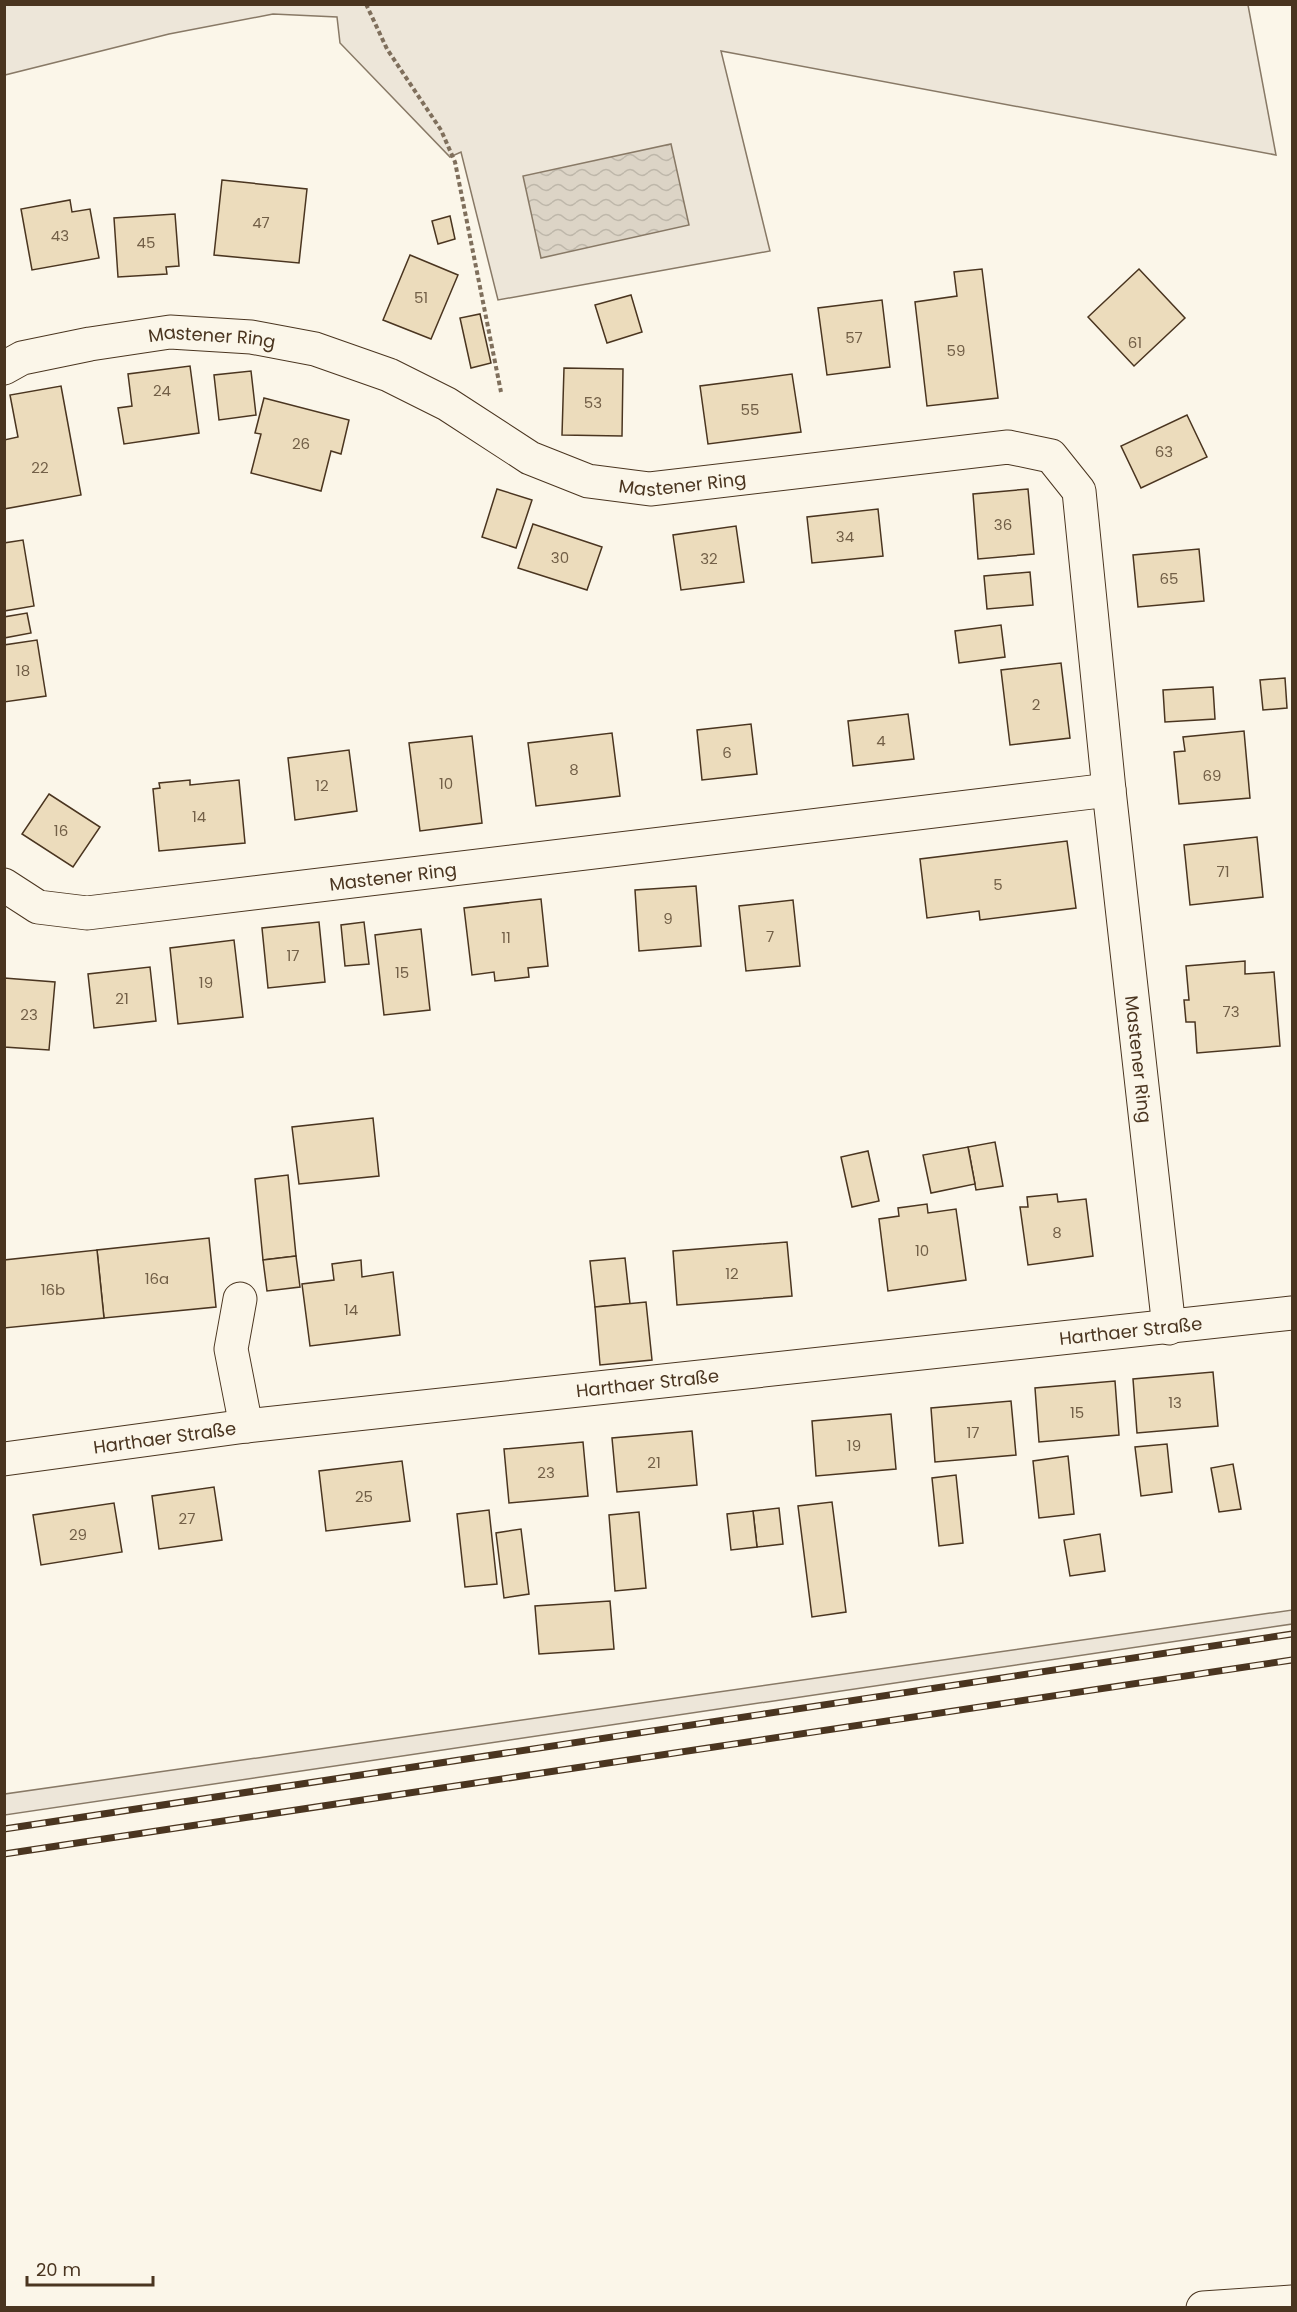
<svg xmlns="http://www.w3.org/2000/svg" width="1297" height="2312" font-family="Poppins,sans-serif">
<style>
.grass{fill:#ede6d9;stroke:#887966;stroke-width:1.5}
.water{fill:url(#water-waves);stroke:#887966;stroke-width:1.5}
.building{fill:#ecdcbc;stroke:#4a3520;stroke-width:1.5}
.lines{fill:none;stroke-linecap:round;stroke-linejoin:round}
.minor-casing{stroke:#4a3520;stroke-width:35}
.major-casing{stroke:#4a3520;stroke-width:35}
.path{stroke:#7f6f5c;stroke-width:4;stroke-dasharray:4.5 3;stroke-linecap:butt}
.minor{stroke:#fbf6e9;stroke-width:33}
.major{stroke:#fbf6e9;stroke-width:33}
.rail-casing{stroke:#4a3520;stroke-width:7}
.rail{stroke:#fbf6e9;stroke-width:4.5;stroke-dasharray:14;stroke-linecap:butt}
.labels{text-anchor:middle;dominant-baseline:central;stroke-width:4.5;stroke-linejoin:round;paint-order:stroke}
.number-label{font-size:15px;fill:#725f47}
.street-label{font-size:18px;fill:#4a3520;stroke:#fbf6e9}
</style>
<defs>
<pattern id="water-waves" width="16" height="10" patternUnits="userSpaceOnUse" patternTransform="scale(1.5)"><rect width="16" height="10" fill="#dcd4c6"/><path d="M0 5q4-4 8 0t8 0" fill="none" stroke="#beb7aa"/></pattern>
</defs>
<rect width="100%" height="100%" fill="#fbf6e9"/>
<g class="grass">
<polygon points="4,5 1248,5 1276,155 721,51 770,251 498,300 461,152 450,157 340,43 337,17 273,14 169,34 5,75"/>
<polygon points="1292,1610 1292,1624 5,1815 5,1794"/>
</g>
<polygon class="water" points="671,144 689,225 541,258 523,176"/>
<g class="building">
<polygon points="222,180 307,189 299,263 214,255"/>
<polygon points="70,200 72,212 90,209 99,258 32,270 21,209"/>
<polygon points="175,214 179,266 166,267 167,274 118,277 114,218"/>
<polygon points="450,216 455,239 438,244 432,221"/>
<polygon points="410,255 458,275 431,339 383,320"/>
<polygon points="982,269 998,398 927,406 915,302 957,296 954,272"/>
<polygon points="1139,269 1185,318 1134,366 1088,317"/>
<polygon points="631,295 642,332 607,343 595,305"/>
<polygon points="882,300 890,367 827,375 818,308"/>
<polygon points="480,314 491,363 471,368 460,318"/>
<polygon points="190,366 199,433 124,444 118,408 132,406 128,374"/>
<polygon points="564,368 623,369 622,436 562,435"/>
<polygon points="251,371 256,415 219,420 214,375"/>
<polygon points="792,374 801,432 708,444 700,386"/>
<polygon points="61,386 81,495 4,509 4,440 18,437 10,395"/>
<polygon points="264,398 349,420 341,454 331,451 321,491 251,473 261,434 255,433"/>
<polygon points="1187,415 1207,457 1141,488 1121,446"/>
<polygon points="497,489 532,500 516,548 482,537"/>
<polygon points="1028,489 1034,554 978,559 973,494"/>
<polygon points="878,509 883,556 812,563 807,517"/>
<polygon points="533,524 602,547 587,590 518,568"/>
<polygon points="736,526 744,582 681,590 673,535"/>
<polygon points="23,540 34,606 4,611 4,543"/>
<polygon points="1199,549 1204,601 1138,607 1133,555"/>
<polygon points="1030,572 1033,605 987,609 984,576"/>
<polygon points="27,613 31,633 4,638 4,617"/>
<polygon points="1001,625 1005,657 959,663 955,631"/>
<polygon points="37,640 46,696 4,702 4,645"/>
<polygon points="1061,663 1070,738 1010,745 1001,670"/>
<polygon points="1285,678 1287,708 1263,710 1260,680"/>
<polygon points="1213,687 1215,719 1165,722 1163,690"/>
<polygon points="908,714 914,759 853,766 848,721"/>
<polygon points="751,724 757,774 702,780 697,730"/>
<polygon points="1244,731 1250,798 1179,804 1174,752 1185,751 1183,737"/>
<polygon points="612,733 620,796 536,806 528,743"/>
<polygon points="472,736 482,823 420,831 409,743"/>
<polygon points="349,750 357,811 295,820 288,758"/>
<polygon points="190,780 190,785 239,780 245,843 159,851 153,789 160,788 159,783"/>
<polygon points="49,794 100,827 73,867 22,834"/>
<polygon points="1257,837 1263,897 1190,905 1184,845"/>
<polygon points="1067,841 1076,908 980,920 979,911 927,918 920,859"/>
<polygon points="696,886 701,946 639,951 635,890"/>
<polygon points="541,899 548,966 528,968 529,977 495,981 494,972 472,975 464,908"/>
<polygon points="793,900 800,966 746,971 739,906"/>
<polygon points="319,922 325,982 268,988 262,928"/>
<polygon points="364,922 369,964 345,966 341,925"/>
<polygon points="421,929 430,1010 384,1015 375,935"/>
<polygon points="234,940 243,1017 178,1024 170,948"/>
<polygon points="1245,961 1245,974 1274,972 1280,1046 1197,1053 1195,1022 1186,1022 1184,1000 1189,1000 1186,966"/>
<polygon points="150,967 156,1021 94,1028 88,974"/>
<polygon points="4,978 55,982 49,1050 4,1047"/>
<polygon points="373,1118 379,1176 299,1184 292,1127"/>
<polygon points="995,1142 1003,1186 976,1190 968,1147"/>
<polygon points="968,1147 975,1184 931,1193 923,1155"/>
<polygon points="868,1151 879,1201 852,1207 841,1157"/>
<polygon points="288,1175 296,1256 263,1260 255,1179"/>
<polygon points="1057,1194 1058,1202 1086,1199 1093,1256 1028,1265 1020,1207 1028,1207 1027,1197"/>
<polygon points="927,1204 928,1213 956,1209 966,1280 888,1291 879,1219 899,1216 898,1208"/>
<polygon points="209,1238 216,1307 104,1318 97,1250"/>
<polygon points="787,1242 792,1296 677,1305 673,1251"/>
<polygon points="97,1250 104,1318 4,1328 4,1260"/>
<polygon points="296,1256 300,1287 267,1291 263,1260"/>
<polygon points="625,1258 630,1304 595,1307 590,1261"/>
<polygon points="361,1260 362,1277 393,1272 400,1335 310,1346 302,1284 334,1280 332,1264"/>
<polygon points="646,1302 652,1360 600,1365 595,1307"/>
<polygon points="1213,1372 1218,1426 1137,1433 1133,1379"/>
<polygon points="1115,1381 1119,1435 1039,1442 1035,1388"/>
<polygon points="1011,1401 1016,1455 935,1462 931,1408"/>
<polygon points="891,1414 896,1469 816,1476 812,1421"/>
<polygon points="692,1431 697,1485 617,1492 612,1438"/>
<polygon points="583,1442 588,1496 509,1503 504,1449"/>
<polygon points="1167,1444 1172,1492 1141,1496 1135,1447"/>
<polygon points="1068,1456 1074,1514 1039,1518 1033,1461"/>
<polygon points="402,1461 410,1521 326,1531 319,1471"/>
<polygon points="1233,1464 1241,1509 1219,1512 1211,1468"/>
<polygon points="956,1475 963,1543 939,1546 932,1478"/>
<polygon points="214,1487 222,1540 159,1549 152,1496"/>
<polygon points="832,1502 846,1612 812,1617 798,1506"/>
<polygon points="114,1503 122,1552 41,1565 33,1515"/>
<polygon points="779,1508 783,1544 757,1547 753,1511"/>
<polygon points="489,1510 497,1584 465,1587 457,1514"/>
<polygon points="753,1511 757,1547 731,1550 727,1514"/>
<polygon points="639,1512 646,1588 615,1591 609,1515"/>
<polygon points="521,1529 529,1594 504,1598 496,1533"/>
<polygon points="1100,1534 1105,1571 1070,1576 1064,1540"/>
<polygon points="610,1601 614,1649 539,1654 535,1606"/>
</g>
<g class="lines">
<g class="minor-casing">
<g id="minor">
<path id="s1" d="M 4,368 L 22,358 L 90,344 L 170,332 L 251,337 L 315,349 L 389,375 L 447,404 L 530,458 L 588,481 L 650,489 L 1008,447 L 1051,456 L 1079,491 L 1109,790"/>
<path id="s2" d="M 4,885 L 38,907 L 87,913 L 1109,790 L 1169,1328"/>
<polyline points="240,1299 231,1349 246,1426"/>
<path id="s3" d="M 4,1459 L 246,1426 L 1292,1313"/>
</g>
</g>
<g class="major-casing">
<polyline id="major" points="1203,2308 1292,2302"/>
</g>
<polyline class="path" points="366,4 387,49 441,130 455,162 501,392"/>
<use href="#minor" class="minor"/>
<use href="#major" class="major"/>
<g class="rail-casing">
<g id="rail">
<polyline points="4,1829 1292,1634"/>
<polyline points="4,1854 1292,1660"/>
</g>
</g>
<use href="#rail" class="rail"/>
</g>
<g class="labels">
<g class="number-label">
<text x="261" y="222">47</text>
<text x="60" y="235">43</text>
<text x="146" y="242">45</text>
<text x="421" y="297">51</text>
<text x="854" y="337">57</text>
<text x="1135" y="342">61</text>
<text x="956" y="350">59</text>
<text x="162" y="390">24</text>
<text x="593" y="402">53</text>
<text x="750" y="409">55</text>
<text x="301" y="443">26</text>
<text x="1164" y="451">63</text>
<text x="40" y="467">22</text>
<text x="1003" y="524">36</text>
<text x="845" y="536">34</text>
<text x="560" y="557">30</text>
<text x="709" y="558">32</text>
<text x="1169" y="578">65</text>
<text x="23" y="670">18</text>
<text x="1036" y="704">2</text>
<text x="881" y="740">4</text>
<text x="727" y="752">6</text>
<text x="574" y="769">8</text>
<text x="1212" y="775">69</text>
<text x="446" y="783">10</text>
<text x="322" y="785">12</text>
<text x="199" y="816">14</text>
<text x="61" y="830">16</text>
<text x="1223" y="871">71</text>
<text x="998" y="884">5</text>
<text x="668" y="918">9</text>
<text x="770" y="936">7</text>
<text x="506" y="937">11</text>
<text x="293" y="955">17</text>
<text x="402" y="972">15</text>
<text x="206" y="982">19</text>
<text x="122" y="998">21</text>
<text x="1231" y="1011">73</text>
<text x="29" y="1014">23</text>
<text x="1057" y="1232">8</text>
<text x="922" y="1250">10</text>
<text x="732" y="1273">12</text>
<text x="157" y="1278">16a</text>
<text x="53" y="1289">16b</text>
<text x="351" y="1309">14</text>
<text x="1175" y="1402">13</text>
<text x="1077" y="1412">15</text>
<text x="973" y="1432">17</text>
<text x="854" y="1445">19</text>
<text x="654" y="1462">21</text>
<text x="546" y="1472">23</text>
<text x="364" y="1496">25</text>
<text x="187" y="1518">27</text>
<text x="78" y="1534">29</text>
</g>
<g class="street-label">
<text stroke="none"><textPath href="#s1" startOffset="213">Mastener Ring</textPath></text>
<text stroke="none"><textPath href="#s1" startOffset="717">Mastener Ring</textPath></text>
<text stroke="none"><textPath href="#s2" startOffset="398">Mastener Ring</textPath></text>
<text stroke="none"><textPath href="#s2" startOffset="1390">Mastener Ring</textPath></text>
<text stroke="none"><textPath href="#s3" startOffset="1134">Harthaer Straße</textPath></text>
<text stroke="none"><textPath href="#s3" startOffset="648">Harthaer Straße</textPath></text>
<text stroke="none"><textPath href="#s3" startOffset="162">Harthaer Straße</textPath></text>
</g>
</g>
<rect width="1297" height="2312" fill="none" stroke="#4a3520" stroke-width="12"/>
<path d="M27 2276v9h126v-9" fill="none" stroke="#4a3520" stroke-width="3"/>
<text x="36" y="2276" font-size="18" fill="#4a3520" stroke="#fbf6e9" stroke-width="4.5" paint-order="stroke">20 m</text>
</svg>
